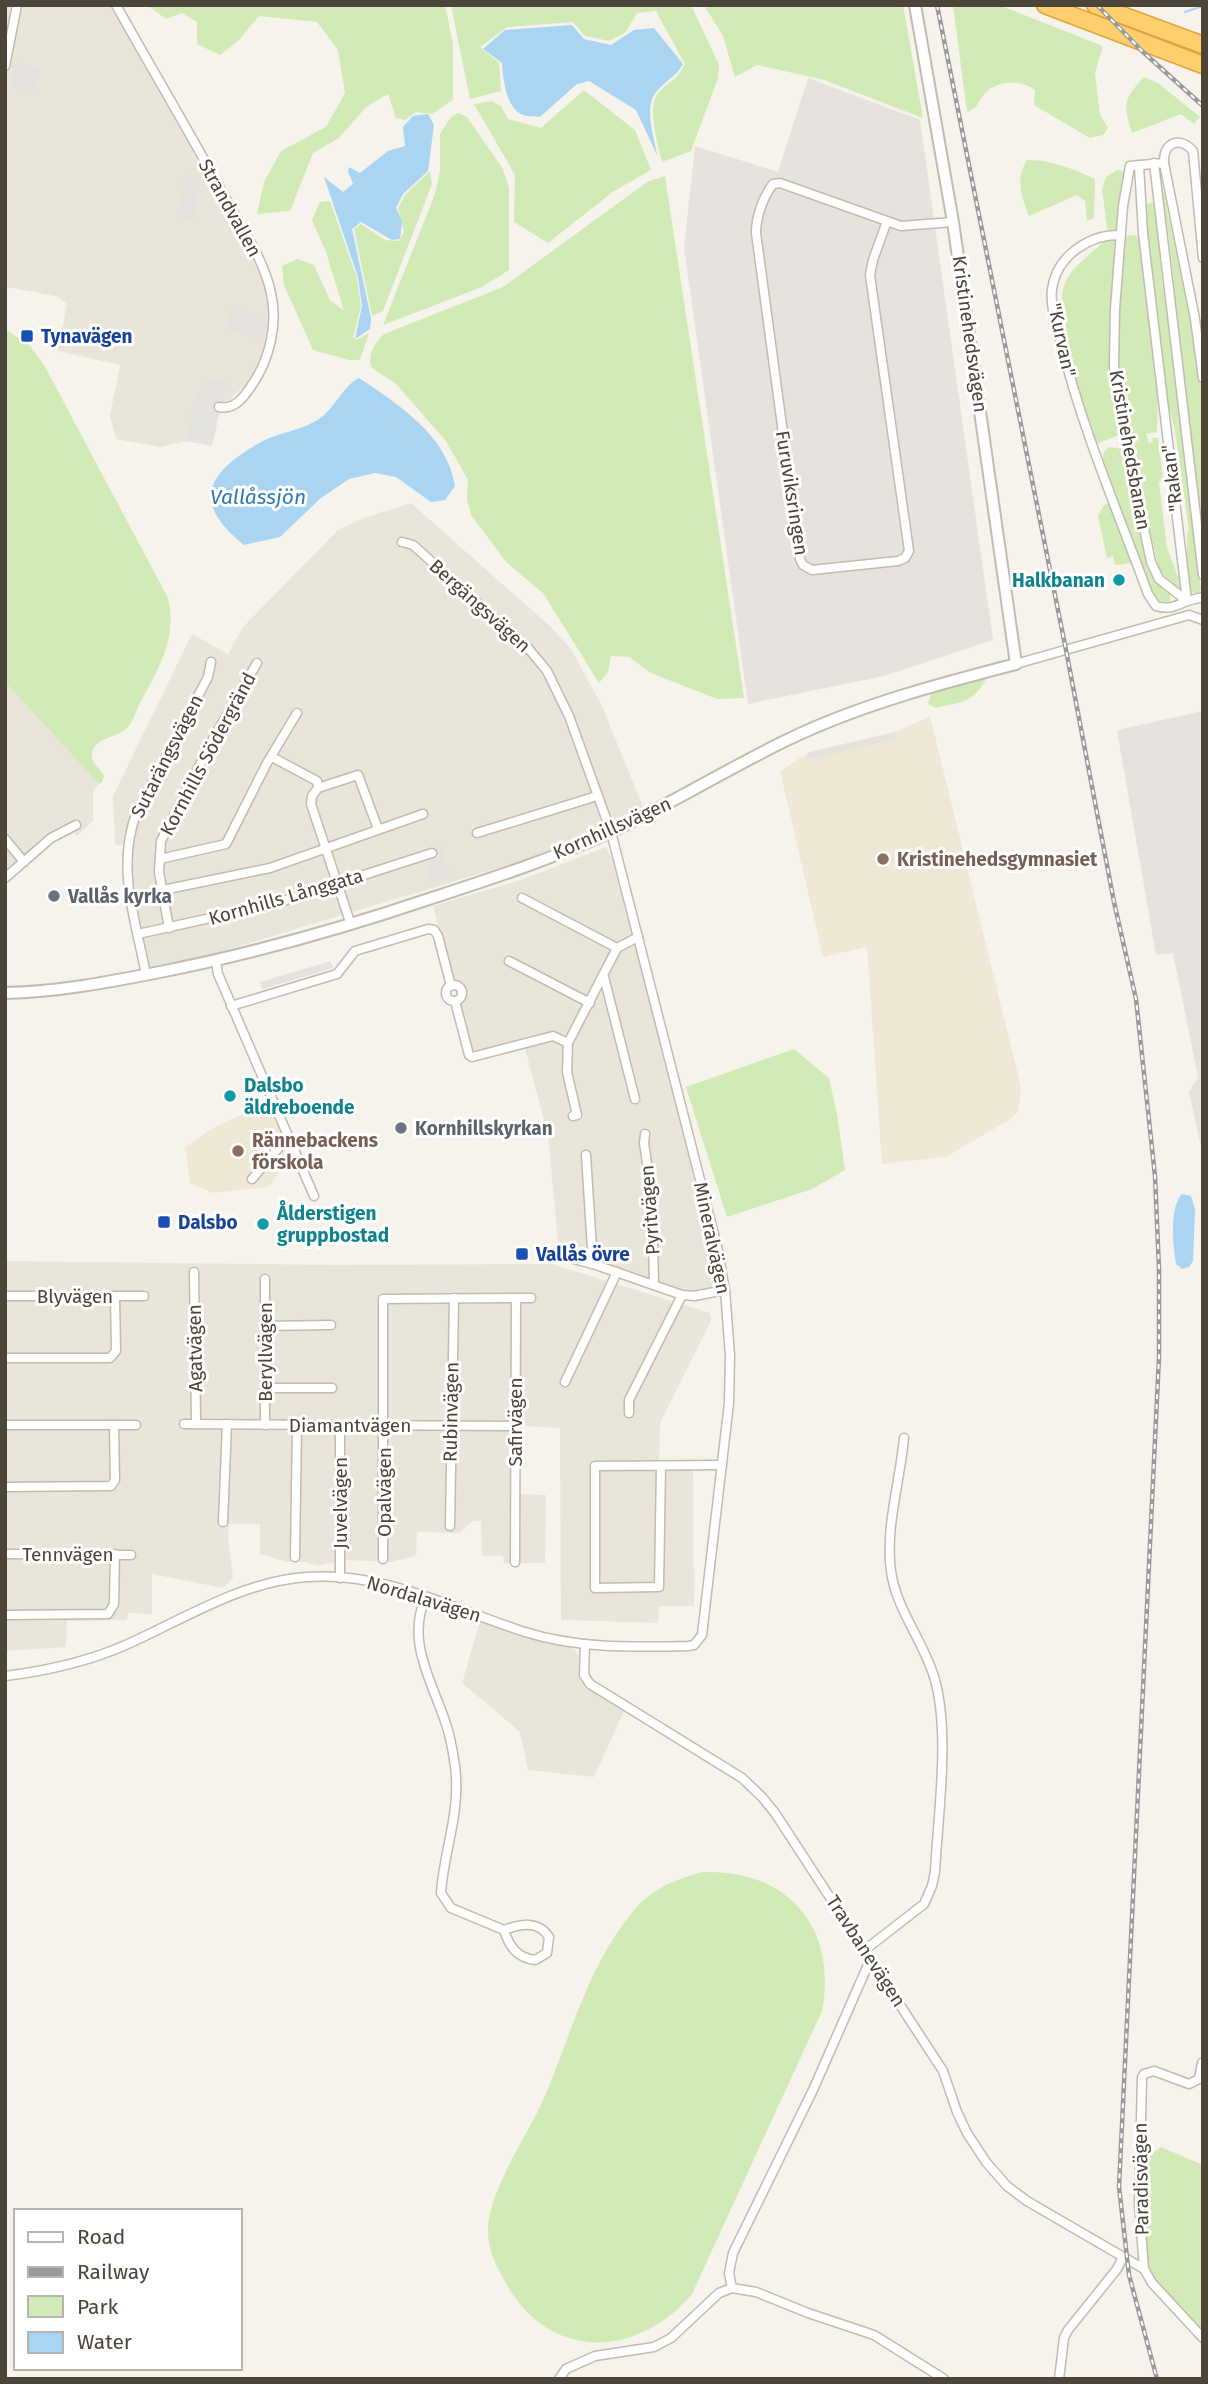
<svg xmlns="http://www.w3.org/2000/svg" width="1208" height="2384" font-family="'Fira Sans',sans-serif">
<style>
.residential{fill:#eae5da}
.industrial{fill:#e6e2dd}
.education{fill:#efe8d6}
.green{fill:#d2eab5}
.parking{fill:#e5e3e0}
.water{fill:#a9d4f2}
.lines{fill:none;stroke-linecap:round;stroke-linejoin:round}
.stream{stroke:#a9d4f2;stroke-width:2}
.minor-casing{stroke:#c2bbae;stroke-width:11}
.tertiary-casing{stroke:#c2bbae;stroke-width:14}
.motorway-casing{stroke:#e0a43c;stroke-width:19}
.minor{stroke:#fff;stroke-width:8}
.tertiary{stroke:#fff;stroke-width:10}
.motorway{stroke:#ffcf6e;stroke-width:16}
.rail-casing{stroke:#9a9a9a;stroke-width:4.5}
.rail{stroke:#fff;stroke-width:2;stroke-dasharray:5;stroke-linecap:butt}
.transit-dot{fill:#1a4fb4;stroke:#fff;stroke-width:2.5}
.culture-dot{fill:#0f9aa8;stroke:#fff;stroke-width:2.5}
.education-dot{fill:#8d6e63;stroke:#fff;stroke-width:2.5}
.worship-dot{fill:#6b7280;stroke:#fff;stroke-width:2.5}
.labels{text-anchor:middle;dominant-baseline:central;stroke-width:6;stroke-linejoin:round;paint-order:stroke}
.street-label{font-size:19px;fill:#4b4439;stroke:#fff}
.transit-label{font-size:19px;font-weight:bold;fill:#164399;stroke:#fff;text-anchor:start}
.culture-label{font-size:19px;font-weight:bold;fill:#0d838f;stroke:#fff;text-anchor:start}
.education-label{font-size:19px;font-weight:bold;fill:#785e54;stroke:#fff;text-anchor:start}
.worship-label{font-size:19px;font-weight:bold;fill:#5b616d;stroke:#fff;text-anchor:start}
.water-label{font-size:21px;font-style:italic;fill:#2e7ab2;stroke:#fff}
</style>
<rect width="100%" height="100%" fill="#f6f3ec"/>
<g class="residential">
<polygon points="5,5 110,5 251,254 262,279 269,310 265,343 260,360 247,383 230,400 222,403 212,446 187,441 160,447 116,439 110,416 120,365 58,351 67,304 57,296 5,287"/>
<polygon points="411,503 551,627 571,649 602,706 643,807 528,859 193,960 147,971 132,881 131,845 115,845 113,796 192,634 228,654 243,627 338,530 364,518"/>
<polygon points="5,682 99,784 93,791 93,821 77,836 73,832 68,836 54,840 5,883"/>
<polygon points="606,847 612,859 674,1096 718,1280 712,1289 681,1291 559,1251 548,1135 523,1041 472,1053 433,906 518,881"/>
<polygon points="5,1261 331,1265 552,1264 710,1313 711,1321 660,1423 659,1461 693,1462 694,1606 659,1606 658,1623 561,1620 560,1428 520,1426 520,1494 546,1495 545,1563 504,1563 503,1556 482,1556 481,1521 473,1521 459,1533 417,1532 416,1556 391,1562 344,1560 317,1566 306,1562 287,1562 260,1554 260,1524 229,1524 228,1538 233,1578 223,1588 152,1574 152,1614 128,1613 127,1620 67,1621 66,1647 5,1651"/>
<polygon points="480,1621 574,1649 579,1656 578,1675 581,1682 624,1711 594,1777 528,1770 520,1732 462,1683"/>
</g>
<g class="industrial">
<polygon points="808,78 920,120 993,640 884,676 748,704 684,247 695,146 778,172"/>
<polygon points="1203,711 1203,1156 1189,1092 1198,1077 1173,953 1156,955 1117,730"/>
</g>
<g class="education">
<polygon points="930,716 1021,1087 1020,1100 1018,1112 1009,1120 946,1157 882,1164 867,947 823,957 780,771 809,752 896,732"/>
<polygon points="267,1103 292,1155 268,1187 213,1193 190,1183 185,1147 211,1129"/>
</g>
<g class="green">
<polygon points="147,5 445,5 453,44 453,100 432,114 416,112 405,120 396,118 388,94 366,107 339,138 313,153 290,211 257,214 264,182 281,151 326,127 345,93 338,50 317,22 259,16 238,41 220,55 197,44 197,22 182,13 166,19"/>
<path d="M 451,5 L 691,5 L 719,65 L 718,78 L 691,151 L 662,162 C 658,146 646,105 659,92 C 670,81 677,80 685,64 L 656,11 L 637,13 L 625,33 L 609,41 L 585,36 L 573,22 L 507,27 L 480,47 L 499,63 L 501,91 L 470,99 Z"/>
<polygon points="704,5 903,5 923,118 824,80 757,65 735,77 723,36"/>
<path d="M 953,5 L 999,5 L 1103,46 L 1095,73 L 1100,115 L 1108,128 L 1103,135 L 1090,138 L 1034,105 L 1035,90 C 1021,79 994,80 983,96 C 977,104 977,108 967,112 Z"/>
<path d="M 1144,77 L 1158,83 L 1200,117 L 1194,124 L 1181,114 L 1132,133 C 1123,103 1123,100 1144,77 Z"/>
<polygon points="584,90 635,130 651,170 614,191 548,243 514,222 515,175 474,104 492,101 501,106 508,119 541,128"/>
<polygon points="458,113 467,117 503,169 509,188 509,270 482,287 383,325 435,194 440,171 440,134 451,117"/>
<path d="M 1027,160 C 1052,160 1073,169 1095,179 L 1094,218 L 1087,221 L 1085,201 L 1077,195 L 1029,216 C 1021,195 1015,180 1027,160 Z"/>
<polygon points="1117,170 1125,171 1117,231 1110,231 1107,228 1102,189 1106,177"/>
<polygon points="1159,170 1197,353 1203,402 1203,558 1177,342 1173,271 1166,217 1161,200"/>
<polygon points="430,171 432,184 383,311 372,316 354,229 361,224 385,240 399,241 404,232 398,208 405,195"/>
<path d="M 665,176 L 744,698 L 717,699 L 651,673 L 629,657 L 611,656 L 608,672 L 599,683 L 543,593 L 507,563 L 471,515 L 467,500 L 468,480 L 446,441 L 396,384 L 371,367 C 368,353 374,344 384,334 L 503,287 L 647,182 Z"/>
<polygon points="330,201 357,278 361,307 353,337 356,340 369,333 360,360 349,360 313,350 284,285 282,266 297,259 314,265 330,300 344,311 326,252 312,220 320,202"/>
<path d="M 1152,202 L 1155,204 L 1162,282 L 1174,358 L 1201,590 L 1198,594 C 1193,593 1192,593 1189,588 C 1185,582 1188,545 1187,533 L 1189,530 L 1175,431 L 1165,392 L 1143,206 Z"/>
<polygon points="1134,235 1140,238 1158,393 1157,432 1146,434 1149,443 1153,442 1152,438 1158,438 1163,478 1159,482 1167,548 1180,582 1180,587 1178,587 1168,582 1158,566 1119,389 1116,327 1124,237"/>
<path d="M 1116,237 L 1118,241 L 1110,328 L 1110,356 L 1122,434 L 1096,444 C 1082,407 1051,322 1065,283 C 1070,271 1080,263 1089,255 C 1098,247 1105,239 1116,237 Z"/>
<path d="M 5,329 L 29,345 L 44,365 L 168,598 C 178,638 158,670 139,705 C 136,712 132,724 126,729 C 115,738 96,737 92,753 C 90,762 101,769 104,776 L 102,782 L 99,784 L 5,682 Z"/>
<polygon points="1109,447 1118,448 1124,452 1145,557 1156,579 1170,593 1170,602 1158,601 1150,593 1102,461 1104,452"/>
<polygon points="1111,503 1132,560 1130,563 1115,565 1113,556 1107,558 1098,516 1104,505"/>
<path d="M 987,677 C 973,704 963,701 936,708 L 928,704 L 932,692 Z"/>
<polygon points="794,1049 829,1078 837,1115 845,1170 812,1189 727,1217 686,1087"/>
<path d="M 703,1872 C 788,1869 838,1928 822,2011 L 692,2294 C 638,2358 551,2362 507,2285 C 497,2268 488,2251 488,2231 C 487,2195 525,2138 541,2105 C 570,2040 587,1965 635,1909 C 654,1888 676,1879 703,1872 Z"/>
<path d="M 1161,2147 L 1203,2165 L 1203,2333 C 1186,2315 1159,2292 1149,2270 C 1143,2258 1139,2181 1144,2167 C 1147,2157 1154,2152 1161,2147 Z"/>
</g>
<g class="parking">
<polygon points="14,63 40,69 36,91 10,87"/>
<polygon points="186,174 201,176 193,221 177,218"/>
<polygon points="231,309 267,315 264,339 226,330"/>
<polygon points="208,378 228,381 218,414 212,446 187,441 196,393 205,395"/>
<polygon points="896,732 897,738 807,760 806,757 809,752"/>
<polygon points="441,847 450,877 431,883 425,861 436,857 434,849"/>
<polygon points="331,961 333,968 262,989 260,982"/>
</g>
<g class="water">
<path d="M 572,25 L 584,39 L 611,45 L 634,30 L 654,28 L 683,64 C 676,77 666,80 657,91 C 643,106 654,137 657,155 L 636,110 L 589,81 L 577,84 L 540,117 C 535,116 528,117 523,115 C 506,109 503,78 502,63 L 483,49 L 505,30 Z"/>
<polygon points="428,114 434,125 428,171 403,194 396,208 402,221 400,239 392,240 361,222 352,229 371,318 370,329 355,339 362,306 358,277 324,177 343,192 353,184 348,171 349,167 360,173 388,151 405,146 403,127 413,116"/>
<path d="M 359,378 C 399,405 447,435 455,486 L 445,500 L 431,502 L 396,477 L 375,473 L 349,479 L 321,498 L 280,537 L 244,545 C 189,501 208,471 263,441 C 278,433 298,431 314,422 C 334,412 342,386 359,378 Z"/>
<path d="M 1182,1194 L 1191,1196 L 1195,1209 L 1193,1261 L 1189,1267 L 1182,1269 L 1176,1264 C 1173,1246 1169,1207 1182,1194 Z"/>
</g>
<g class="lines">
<polyline class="stream" points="1185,12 1203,6"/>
<g class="minor-casing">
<g id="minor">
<path d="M 116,5 C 153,71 191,135 227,201 C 243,230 264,260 271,293 C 278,323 270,359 252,385 C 244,397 235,410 219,407"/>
<polyline points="5,66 17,5"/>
<polyline points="1154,163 1203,575"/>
<path d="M 1164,163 C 1163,142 1180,136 1193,151 L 1203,258"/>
<polyline points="1139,165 1143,233 1187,601 1203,597"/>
<path d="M 887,221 L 873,260 L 870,275 L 909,551 L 905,558 L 898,561 L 812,570 L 803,565 L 800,559 L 756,233 C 756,217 763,197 773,184 L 780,183 L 901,226 L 953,222"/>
<path d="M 1121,235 C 1090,234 1057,255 1052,289 C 1050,308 1057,328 1062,347 C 1083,431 1118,512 1148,594 L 1156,606 C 1169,610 1176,606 1187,601 L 1159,579 L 1151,562 L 1117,397 L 1114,365 L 1115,309 L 1123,206 L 1130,166 L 1164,163 L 1195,319 L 1203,378"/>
<polyline points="1016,664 1189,615 1203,620"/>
<polyline points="272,757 317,781 318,788 312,796 311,804 351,925"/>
<polyline points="318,788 358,775 378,829"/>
<polyline points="477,833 597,796"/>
<polyline points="5,839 24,862"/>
<polyline points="160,859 226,844 267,763 297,713"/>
<polyline points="5,878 51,838 76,825"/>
<polyline points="163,890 270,868 423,814"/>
<polyline points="522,898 617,948"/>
<polyline points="169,928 159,872 161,841 213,739 257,663"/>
<polyline points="138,934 274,904 432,853"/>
<polyline points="216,961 218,974 314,1196"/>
<polyline points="509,961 590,1003"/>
<path d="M 146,975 C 136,921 116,869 136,814 L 208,677 L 211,662"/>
<polyline points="604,977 635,1099"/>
<circle cx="454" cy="993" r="8"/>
<polyline points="455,1001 469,1055 472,1057 553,1036 568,1043"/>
<polyline points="231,1006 337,974 355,951 428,929 434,930 438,936 451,986"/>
<polyline points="573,1116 577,1115 567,1072 568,1043 617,948 638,937"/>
<polyline points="645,1134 644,1143 652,1197 654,1285"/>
<polyline points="586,1155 593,1264"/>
<polyline points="252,1179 281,1145 289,1140"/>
<polyline points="550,1253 593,1264 682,1295 694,1296 725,1290"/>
<polyline points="194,1272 196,1424"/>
<polyline points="265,1279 265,1425"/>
<polyline points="5,1296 144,1296"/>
<polyline points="265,1326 331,1325"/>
<polyline points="5,1358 110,1358 116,1351 115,1296"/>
<polyline points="565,1382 617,1272"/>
<polyline points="266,1388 332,1388"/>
<polyline points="629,1413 629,1400 682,1295"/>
<polyline points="184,1424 333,1425 340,1429 346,1425 515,1426"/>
<polyline points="5,1425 136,1425"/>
<polyline points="340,1429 340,1578"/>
<polyline points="661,1466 659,1587 595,1588 595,1466 722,1465"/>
<polyline points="5,1487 111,1486 115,1480 114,1425"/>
<polyline points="223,1522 227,1424"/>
<polyline points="450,1526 454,1298"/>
<polyline points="5,1554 131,1555"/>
<polyline points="295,1557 297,1425"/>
<polyline points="383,1559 383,1299 516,1298"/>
<polyline points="515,1562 516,1298 531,1298"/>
<path d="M 426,1597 C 405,1641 433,1683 446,1724 C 451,1738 453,1752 455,1766 C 461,1813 444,1849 441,1893 L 451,1908 L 504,1930 C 509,1946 517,1958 535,1960 L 547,1953 L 549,1937 C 538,1920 521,1924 504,1930"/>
<polyline points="5,1615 108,1614 114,1604 115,1554"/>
<polyline points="585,1644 584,1675 590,1684 742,1778 762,1797 775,1813 943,2071 957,2112 967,2133 986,2162 1007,2186 1027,2201 1144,2269"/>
<path d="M 5,1676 C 46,1671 90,1661 128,1644 C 186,1618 241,1582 306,1577 C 384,1571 453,1609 525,1632 C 579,1649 633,1647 688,1646 L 694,1645 L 702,1635 L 729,1403 L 730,1356 L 725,1290 L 717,1246 L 611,832 L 569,716 L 547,671 L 528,648 L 413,545 L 402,542"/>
<path d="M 866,1949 L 924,1904 L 932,1886 L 935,1872 C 938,1815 950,1734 935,1680 C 925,1643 896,1610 891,1571 C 885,1528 900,1482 904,1438"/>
<polyline points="1202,2063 1199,2079 1189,2084 1154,2071 1144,2074 1142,2077 1139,2203 1144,2269 1152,2283 1203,2338"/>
<polyline points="732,2288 729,2273 733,2253 813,2090 871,1958"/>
<polyline points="559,2379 566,2369 595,2356 654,2347 671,2338 719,2293 732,2288 756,2292 808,2313 874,2335 944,2379"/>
<polyline points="1059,2379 1064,2338 1068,2330 1117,2269 1123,2257"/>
</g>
</g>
<g class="tertiary-casing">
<path id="tertiary" d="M 5,993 C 57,992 109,982 160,972 C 251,954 340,929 429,899 C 490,879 552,859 611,832 C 671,804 727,769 787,740 C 859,705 939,684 1016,664 L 953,222 L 915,5"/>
</g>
<g class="motorway-casing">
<g id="motorway">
<polyline points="1045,5 1203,65"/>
<polyline points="1095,5 1203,45"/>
</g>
</g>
<use href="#minor" class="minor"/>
<use href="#tertiary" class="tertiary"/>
<use href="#motorway" class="motorway"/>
<g class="rail-casing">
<g id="rail">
<polyline points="937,5 1066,650 1114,902 1136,999 1155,1176 1159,1269 1159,1357 1119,2187 1129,2275 1157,2379"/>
<polyline points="1097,5 1142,51 1203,106"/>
</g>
</g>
<use href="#rail" class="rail"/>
</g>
<g class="transit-dot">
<rect x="20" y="329" width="14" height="14" rx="3.5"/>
<rect x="157" y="1215" width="14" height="14" rx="3.5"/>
<rect x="515" y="1247" width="14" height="14" rx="3.5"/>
</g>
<g class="culture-dot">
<circle cx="1119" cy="580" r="7"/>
<circle cx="230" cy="1096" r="7"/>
<circle cx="263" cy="1224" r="7"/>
</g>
<g class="education-dot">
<circle cx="883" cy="859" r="7"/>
<circle cx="238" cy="1151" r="7"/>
</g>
<g class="worship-dot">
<circle cx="54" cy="896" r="7"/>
<circle cx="401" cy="1128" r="7"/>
</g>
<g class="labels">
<g class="street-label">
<text transform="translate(230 208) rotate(61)">Strandvallen</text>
<text transform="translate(970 334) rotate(82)">Kristinehedsvägen</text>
<text transform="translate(1062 340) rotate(78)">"Kurvan"</text>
<text transform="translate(1130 450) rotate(80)">Kristinehedsbanan</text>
<text transform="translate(1172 478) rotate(-97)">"Rakan"</text>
<text transform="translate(792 493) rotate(81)">Furuviksringen</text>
<text transform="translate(480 606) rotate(42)">Bergängsvägen</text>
<text transform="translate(208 754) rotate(-62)">Kornhills Södergränd</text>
<text transform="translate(167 756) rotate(-63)">Sutarängsvägen</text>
<text transform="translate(612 828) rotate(-24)">Kornhillsvägen</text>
<text transform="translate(286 897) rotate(-16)">Kornhills Långgata</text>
<text transform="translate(650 1210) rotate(-94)">Pyritvägen</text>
<text transform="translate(712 1238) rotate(78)">Mineralvägen</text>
<text x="75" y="1296">Blyvägen</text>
<text transform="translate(195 1348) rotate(-91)">Agatvägen</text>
<text transform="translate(265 1352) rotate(-90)">Beryllvägen</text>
<text transform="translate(451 1412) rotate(-89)">Rubinvägen</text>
<text transform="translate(515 1422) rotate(-90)">Safirvägen</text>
<text x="350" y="1425">Diamantvägen</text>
<text transform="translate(384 1492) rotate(-90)">Opalvägen</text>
<text transform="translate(340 1503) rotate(-90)">Juvelvägen</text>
<text x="68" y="1554">Tennvägen</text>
<text transform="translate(424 1599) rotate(17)">Nordalavägen</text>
<text transform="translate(866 1951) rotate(57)">Travbanevägen</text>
<text transform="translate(1141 2179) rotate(-91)">Paradisvägen</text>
</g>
<g class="transit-label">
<text x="41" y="336">Tynavägen</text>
<text x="178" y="1222">Dalsbo</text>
<text x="536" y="1254">Vallås övre</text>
</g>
<g class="culture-label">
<text x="1105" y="580" text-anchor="end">Halkbanan</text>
<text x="244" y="1085">Dalsbo<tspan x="244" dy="22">äldreboende</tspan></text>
<text x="277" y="1213">Ålderstigen<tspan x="277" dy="22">gruppbostad</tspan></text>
</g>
<g class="education-label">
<text x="897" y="859">Kristinehedsgymnasiet</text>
<text x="252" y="1140">Rännebackens<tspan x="252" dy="22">förskola</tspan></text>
</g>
<g class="worship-label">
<text x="68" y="896">Vallås kyrka</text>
<text x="415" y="1128">Kornhillskyrkan</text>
</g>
<g class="water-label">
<text x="258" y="497">Vallåssjön</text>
</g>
</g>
<rect width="1208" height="2384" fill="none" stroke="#4b4439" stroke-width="14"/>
<rect x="14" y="2209" width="228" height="161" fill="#ffffff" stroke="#b7b4b0" stroke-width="2"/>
<rect x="28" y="2232" width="35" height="10" fill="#ffffff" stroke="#b7b4b0" stroke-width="2"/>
<text x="77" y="2244" font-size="21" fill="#4b4439">Road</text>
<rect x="28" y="2267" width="35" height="10" fill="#9a9a9a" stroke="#b7b4b0" stroke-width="2"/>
<text x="77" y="2279" font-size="21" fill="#4b4439">Railway</text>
<rect x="28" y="2296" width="35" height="21" fill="#d2eab5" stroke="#b7b4b0" stroke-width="2"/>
<text x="77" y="2314" font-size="21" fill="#4b4439">Park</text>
<rect x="28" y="2332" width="35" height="21" fill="#a9d4f2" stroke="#b7b4b0" stroke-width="2"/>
<text x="77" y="2349" font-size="21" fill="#4b4439">Water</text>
</svg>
